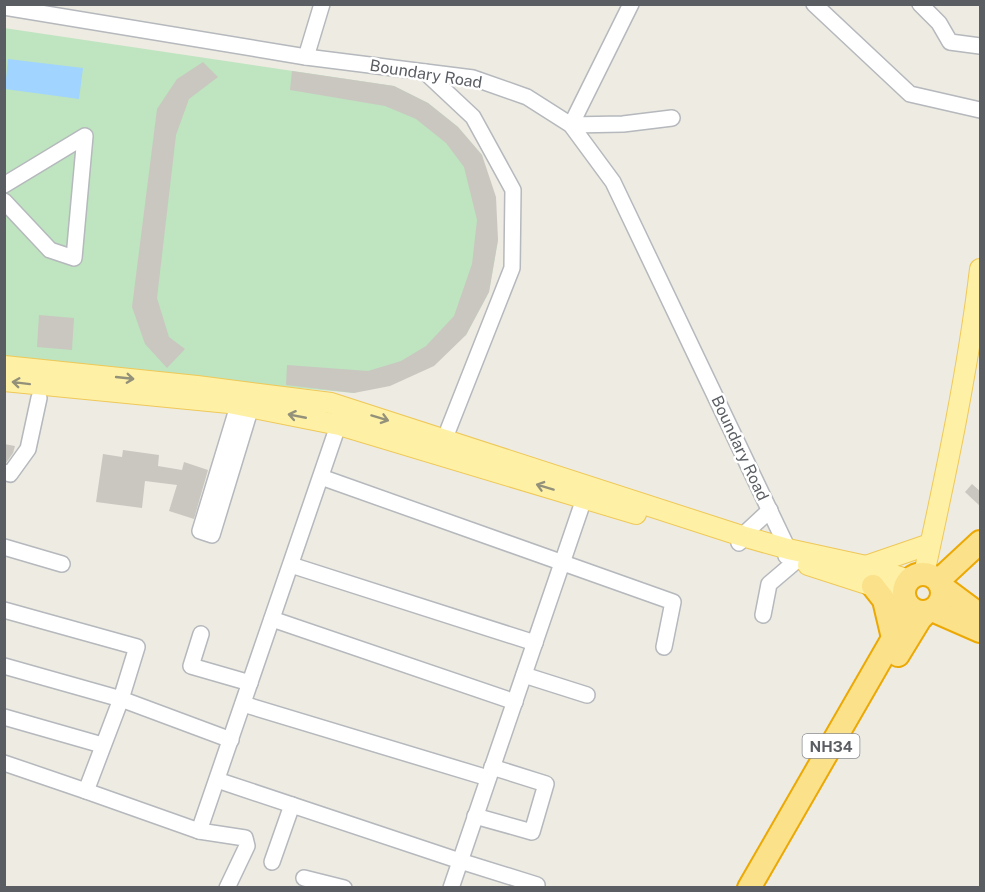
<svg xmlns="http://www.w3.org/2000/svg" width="985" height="892" font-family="'Public Sans',sans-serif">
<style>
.green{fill:#bee5bf}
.water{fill:#a1d4fe}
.building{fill:#cac7c1}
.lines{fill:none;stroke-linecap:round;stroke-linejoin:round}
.minor-casing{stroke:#b5b8bc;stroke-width:18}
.major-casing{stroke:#efc858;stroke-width:22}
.highway-casing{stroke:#eca803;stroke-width:26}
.minor{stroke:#fff;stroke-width:15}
.major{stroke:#fef1a6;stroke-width:20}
.highway{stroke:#fbe18a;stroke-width:22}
.oneway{stroke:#93917a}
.labels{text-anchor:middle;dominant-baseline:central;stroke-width:5;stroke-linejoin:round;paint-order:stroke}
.shield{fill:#fff;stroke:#8c8e92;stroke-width:1.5}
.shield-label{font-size:15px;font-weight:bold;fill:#5a5e63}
.street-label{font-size:16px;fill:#5a5e63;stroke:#fff}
</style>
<rect width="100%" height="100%" fill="#edebe2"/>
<polygon class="green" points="4,28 394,86 428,103 458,127 482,155 498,240 489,292 466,335 354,393 5,361"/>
<polygon class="water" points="8,59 83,68 79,99 5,89"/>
<g class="building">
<polygon points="203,62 218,77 189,99 176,135 157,298 169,337 185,349 167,368 145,344 132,307 157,109 177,79"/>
<polygon points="292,71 394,86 428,103 458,127 482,155 496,197 498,240 489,292 466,335 434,366 390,386 354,393 286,385 287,365 368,371 401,361 426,346 454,316 472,264 477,220 464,167 446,143 416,119 385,106 290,90"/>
<polygon points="39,315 74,318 72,350 37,347"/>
<polygon points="4,444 15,446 13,453 6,463 4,463"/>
<polygon points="123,450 159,455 158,466 182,470 184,462 208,470 194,519 169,511 177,485 145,481 142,508 96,502 103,454 122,457"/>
<polygon points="972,484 981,492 981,507 965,492"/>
</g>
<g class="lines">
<g class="minor-casing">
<g id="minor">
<polyline points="631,4 571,125 623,124 672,118"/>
<polyline points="814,4 910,94 980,110"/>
<polyline points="920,4 939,23 950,42 980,46"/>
<polyline points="4,7 306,57 473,78 527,97 571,125 613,182 788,549 786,556"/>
<polyline points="306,57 322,4"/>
<polyline points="425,72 473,117 513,190 512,268 441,448"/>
<polyline points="4,185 85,136 74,258 50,250 4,201"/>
<polyline points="241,396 200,531 212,535 251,407"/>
<polyline points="4,472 10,474 28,449 39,398"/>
<polyline points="321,477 673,602 664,647"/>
<polyline points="739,543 742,536 770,510"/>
<polyline points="4,547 62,564"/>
<polyline points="291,565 535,643"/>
<polyline points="4,610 137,647 121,699 86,791 4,763"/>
<polyline points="763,615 769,584 796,561"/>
<polyline points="272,619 515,702"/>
<polyline points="201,634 191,666 250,683"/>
<polyline points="4,666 121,699 231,740"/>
<polyline points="524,675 587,695"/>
<polyline points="243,704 488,778"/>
<polyline points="4,717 102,745"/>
<polyline points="217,780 460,861 537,885"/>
<polyline points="86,791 199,831 245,838 247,846 227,888"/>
<polyline points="475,816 532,832 546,784 492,767"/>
<polyline points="199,831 341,417"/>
<polyline points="272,862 292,805"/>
<polyline points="304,878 344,888"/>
<polyline points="451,888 587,490"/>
</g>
</g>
<g class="major-casing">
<g id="major">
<polyline points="4,366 197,386 331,403 742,536 788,549 866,566 909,580"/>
<polyline points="4,381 229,403 339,425 636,514"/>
<polyline points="808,565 873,586 904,589"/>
<polyline points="866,566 930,544"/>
<path d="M 924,574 C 946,473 968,371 980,269"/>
</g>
</g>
<g class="highway-casing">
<g id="highway">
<circle cx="923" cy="593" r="19"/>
<polyline points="938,581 980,542"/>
<polyline points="873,586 884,600 893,638"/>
<polyline points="941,586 980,615"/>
<polyline points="932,610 980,631"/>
<polyline points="898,655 920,619 927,612"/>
<polyline points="749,888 896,633 905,600"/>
</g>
</g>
<use href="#minor" class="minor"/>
<use href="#major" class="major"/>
<use href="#highway" class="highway"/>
</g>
<defs><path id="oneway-shaft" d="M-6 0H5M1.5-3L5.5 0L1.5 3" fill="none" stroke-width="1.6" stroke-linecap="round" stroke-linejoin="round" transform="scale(1.5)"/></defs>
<g class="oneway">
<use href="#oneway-shaft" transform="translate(125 378) rotate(6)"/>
<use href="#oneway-shaft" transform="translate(21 383) rotate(-173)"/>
<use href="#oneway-shaft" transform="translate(297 416) rotate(-169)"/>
<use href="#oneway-shaft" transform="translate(380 418) rotate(17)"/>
<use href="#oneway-shaft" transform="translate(545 487) rotate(-163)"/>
</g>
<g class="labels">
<rect class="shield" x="802.5" y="734" width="57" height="24" rx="4.5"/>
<g class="shield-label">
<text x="831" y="746">NH34</text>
</g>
<g class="street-label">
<text transform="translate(426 74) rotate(9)">Boundary Road</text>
<text transform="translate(740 448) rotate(65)">Boundary Road</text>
</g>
</g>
<rect width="985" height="892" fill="none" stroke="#5a5e63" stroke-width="12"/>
</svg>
